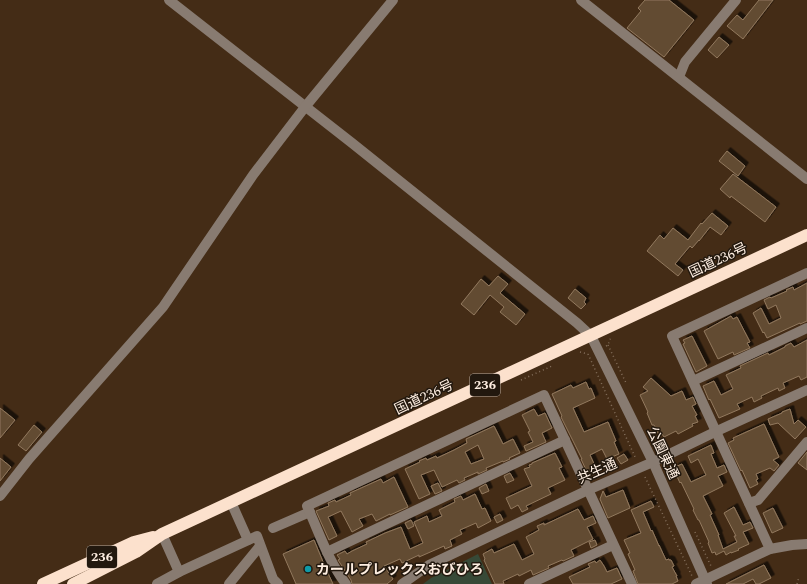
<svg xmlns="http://www.w3.org/2000/svg" width="807" height="584" font-family="Spectral,'Noto Sans JP',serif">
<style>
.green{fill:#374937}
.building{fill:#624b32;stroke:#92795e;fill-rule:evenodd;filter:url(#shadow)}
.lines{fill:none;stroke-linecap:round;stroke-linejoin:round}
.path{stroke:#846f5c;stroke-width:1.5;stroke-dasharray:1 3;stroke-linecap:butt}
.minor{stroke:#887b71;stroke-width:10}
.highway{stroke:#fce1cd;stroke-width:12}
.culture-dot{fill:#0f9aa8;stroke:#22180e;stroke-width:1.5}
.labels{text-anchor:middle;dominant-baseline:central;stroke-width:3;stroke-linejoin:round;paint-order:stroke}
.shield{fill:#22180e;stroke:#bbada1;stroke-width:1}
.shield-label{font-size:13px;font-weight:bold;fill:#fdede0}
.street-label{font-size:14px;fill:#fdede0;stroke:#22180e}
.poi-label{font-size:14px;font-weight:bold;fill:#fdede0;stroke:#22180e;text-anchor:start}
</style>
<defs>
<filter id="shadow"><feDropShadow dx="3.5" dy="-3.5" stdDeviation="0" flood-color="#0009"/></filter>
</defs>
<rect width="100%" height="100%" fill="#442c16"/>
<polygon class="green" points="478,554 492,584 423,584 431,578"/>
<g class="building">
<polygon points="645,0 669,0 694,20 664,57 627,28 641,11 638,8"/>
<polygon points="759,0 773,0 743,39 727,26 737,15 743,20"/>
<polygon points="719,37 729,45 717,58 708,50"/>
<polygon points="727,151 745,166 738,176 719,161"/>
<polygon points="733,174 776,207 765,222 731,196 730,198 720,189"/>
<polygon points="712,213 728,226 721,235 710,227 699,241 699,240 692,248 690,246 675,264 683,270 678,276 647,251 660,235 664,239 673,228 688,240 701,223 702,224"/>
<polygon points="498,276 508,284 500,293 525,314 516,325 500,312 504,307 490,295 474,315 461,304 481,279 489,286"/>
<polygon points="807,283 807,321 800,324 800,323 767,338 764,332 763,333 753,313 761,308 769,324 781,318 776,305 768,309 764,300 770,297 771,298 787,291 786,290 793,287 794,290"/>
<polygon points="575,289 586,298 584,302 586,304 581,309 568,298"/>
<polygon points="731,316 733,319 737,317 750,342 747,343 750,348 734,355 733,352 718,359 704,331"/>
<polygon points="692,336 707,366 696,372 683,344 685,343 683,340"/>
<polygon points="807,340 807,377 801,380 799,376 783,383 785,388 779,391 778,388 761,396 762,398 754,402 752,397 737,404 740,409 719,418 710,399 709,400 708,398 703,386 714,381 721,395 733,389 726,375 741,368 740,366 768,353 769,355 785,347 785,346 791,343 794,347"/>
<polygon points="651,378 671,396 682,391 686,400 693,397 696,404 692,406 697,415 695,416 698,422 692,424 693,426 678,434 676,431 664,437 662,434 659,435 654,425 652,425 647,413 648,412 640,395 648,391 643,387"/>
<polygon points="586,382 589,389 591,388 595,398 573,408 584,432 608,422 616,441 614,442 619,454 607,459 602,449 590,455 596,468 587,472 581,459 582,459 561,417 562,416 552,394 571,385 573,388"/>
<polygon points="0,408 15,420 0,438"/>
<polygon points="534,409 538,416 545,413 552,428 542,433 546,442 526,451 524,446 533,442 528,432 530,431 522,415"/>
<polygon points="790,409 794,424 798,420 806,427 795,439 778,423 770,425 768,419 782,413 782,412"/>
<polygon points="764,424 779,457 773,460 779,465 774,471 770,468 756,474 758,479 756,480 758,484 750,488 742,470 741,471 728,443 734,440 733,438"/>
<polygon points="34,425 42,432 26,451 18,445"/>
<path d="M 494,426 L 503,444 L 513,439 L 520,453 L 509,458 L 510,459 L 503,462 L 503,461 L 486,468 L 487,470 L 478,474 L 478,472 L 464,478 L 465,480 L 459,483 L 457,480 L 442,487 L 434,470 L 421,475 L 430,494 L 419,499 L 405,469 L 420,462 L 419,461 L 426,458 L 427,460 L 436,456 L 437,458 L 454,450 L 467,443 L 466,439 ZM 478,445 L 484,459 L 471,464 L 465,452 Z"/>
<polygon points="711,445 714,453 711,454 717,468 724,465 727,472 718,476 723,486 703,496 712,514 710,515 719,535 718,535 723,549 737,542 734,536 736,536 724,513 734,507 743,525 750,522 753,528 743,532 749,544 738,549 739,550 731,553 731,552 726,555 724,551 716,555 715,552 712,553 708,543 709,542 699,520 698,520 693,510 694,509 681,482 680,483 674,470 676,469 675,467 682,464 691,482 706,475 698,459 691,463 688,456"/>
<polygon points="807,452 807,470 798,463"/>
<polygon points="555,453 562,467 559,468 565,480 548,488 551,494 526,506 528,509 522,512 518,505 511,509 506,498 532,486 524,469 530,467 529,465 532,464 532,463"/>
<polygon points="624,454 628,460 621,464 617,458"/>
<polygon points="0,458 11,467 0,481"/>
<polygon points="510,473 514,480 507,483 504,476"/>
<polygon points="394,477 408,507 390,515 390,514 376,521 372,514 359,519 363,526 352,532 341,511 328,517 337,536 329,540 316,511 329,506 328,503 335,500 336,502 351,495 350,493 381,479 383,483"/>
<polygon points="438,483 442,491 435,494 431,486"/>
<polygon points="486,484 489,491 482,494 479,488"/>
<polygon points="623,490 630,508 608,518 600,499 603,491 606,497"/>
<polygon points="475,494 482,509 485,508 491,521 478,528 476,523 460,530 462,534 450,540 452,546 445,549 444,546 419,557 419,555 402,563 400,559 384,566 393,579 387,584 352,584 351,580 340,563 338,560 340,559 337,555 345,551 347,554 352,551 367,544 366,542 385,533 401,527 410,549 423,543 414,522 427,516 429,522 442,516 439,510 455,502 454,499 461,496 463,500"/>
<polygon points="651,501 654,507 643,512 651,531 652,530 659,546 659,545 666,560 669,559 669,560 671,560 674,566 672,567 677,576 676,576 678,581 672,584 638,584 633,571 635,570 628,554 630,553 624,540 641,533 631,510"/>
<polygon points="773,508 783,528 772,533 763,513"/>
<polygon points="578,509 584,520 593,516 596,523 587,527 593,539 571,550 574,556 563,561 562,560 548,566 549,568 533,575 531,570 519,576 518,574 503,581 504,584 495,584 484,560 485,559 483,554 492,549 494,553 514,544 522,560 534,554 526,537 539,530 537,526 544,523 544,525"/>
<polygon points="500,514 503,520 497,523 494,517"/>
<polygon points="411,520 414,526 408,529 405,523"/>
<polygon points="314,540 326,569 333,584 296,584 283,554"/>
<polygon points="595,540 597,545 591,548 589,542"/>
<polygon points="600,560 604,566 607,572 617,568 622,579 611,584 573,584 569,577 590,567 588,564 595,561 596,563"/>
<polygon points="764,565 771,578 759,584 756,584 753,579 743,584 726,584"/>
</g>
<g class="lines">
<g class="path">
<polyline points="608,345 626,383"/>
<polyline points="606,346 608,345 611,337"/>
<polyline points="580,352 588,354"/>
<polyline points="588,354 636,459"/>
<polyline points="521,380 552,366"/>
<polyline points="645,477 692,576"/>
<polyline points="695,532 711,566"/>
<polyline points="797,584 799,577"/>
</g>
<g class="minor">
<polyline points="169,0 352,143 577,323 591,336 653,462 707,584"/>
<polyline points="581,0 807,179"/>
<polyline points="679,77 685,62 736,0"/>
<polyline points="693,381 807,328"/>
<polyline points="0,496 29,459 163,307 253,175 305,107 393,0"/>
<polyline points="231,502 248,540"/>
<polyline points="749,503 758,500 807,442"/>
<polyline points="273,528 310,512"/>
<polyline points="162,534 179,572"/>
<polyline points="770,549 672,336 807,273"/>
<polyline points="327,552 565,440"/>
<polyline points="157,584 179,572 257,536 273,579 278,584"/>
<polyline points="229,584 260,546"/>
<path d="M 346,584 C 328,561 319,532 307,506 L 544,395 L 632,584"/>
<polyline points="402,584 429,565 588,490 653,462 717,431 807,390"/>
<polyline points="529,584 613,545"/>
<polyline points="696,584 770,549 792,545 807,544"/>
</g>
<g class="highway">
<polyline points="43,584 134,542 153,537"/>
<polyline points="73,584 136,552 162,534 807,235"/>
</g>
</g>
<circle class="culture-dot" cx="308" cy="569" r="4"/>
<g class="labels">
<g class="shield">
<rect x="470" y="374" width="30" height="22" rx="3"/>
<rect x="87" y="546" width="30" height="22" rx="3"/>
</g>
<g class="shield-label">
<text x="485" y="385">236</text>
<text x="102" y="557">236</text>
</g>
<g class="street-label">
<text transform="translate(718 260) rotate(-25)">国道236号</text>
<text transform="translate(424 397) rotate(-25)">国道236号</text>
<text transform="translate(663 453) rotate(65)">公園東通</text>
<text transform="translate(597 471) rotate(-24)">共生通</text>
</g>
<g class="poi-label">
<text x="316" y="569">カールプレックスおびひろ</text>
</g>
</g>
</svg>
